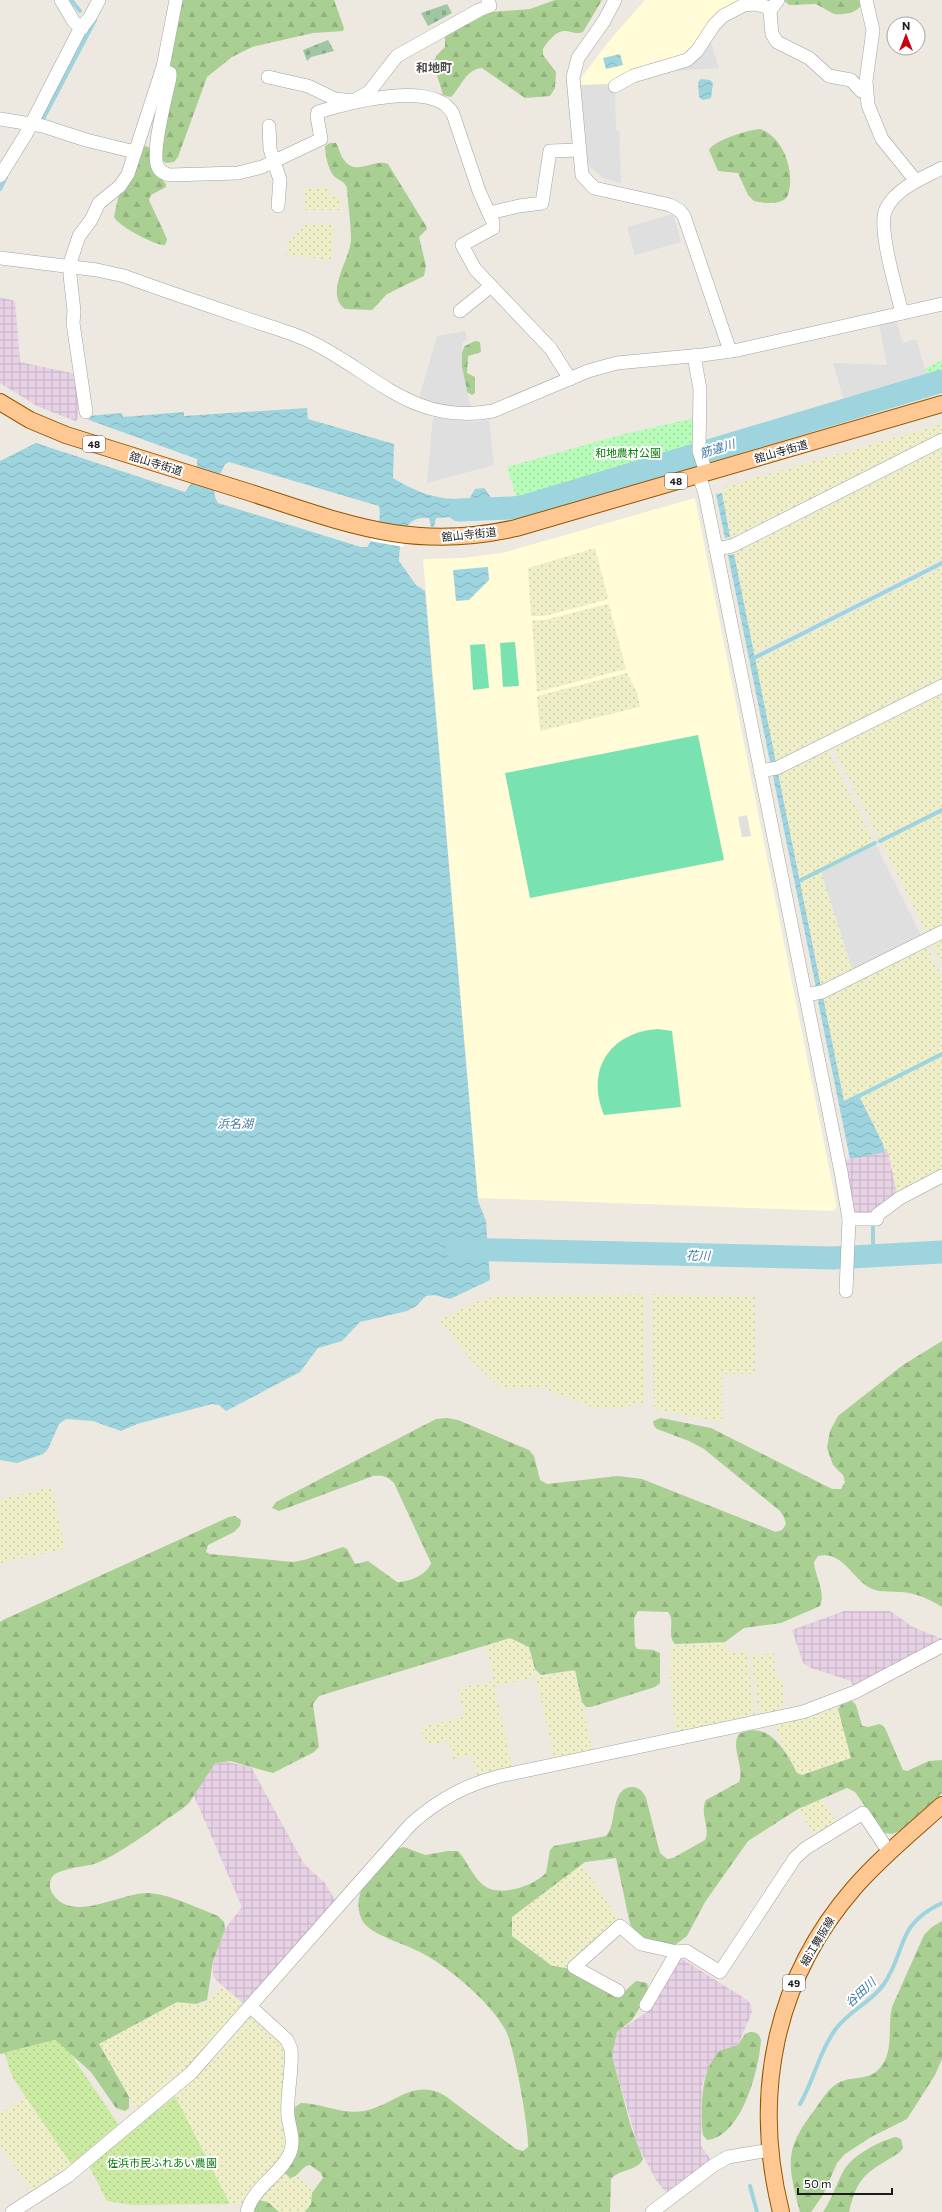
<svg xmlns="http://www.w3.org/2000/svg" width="942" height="2212" font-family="Commissioner,'Noto Sans JP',sans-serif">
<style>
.industrial{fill:url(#industrial-grid)}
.education{fill:#fffcd7}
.farmland{fill:url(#farmland-dots)}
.forest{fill:url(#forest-firs)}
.cemetery{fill:url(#cemetery-stones)}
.park{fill:url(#park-dots)}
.garden{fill:url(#garden-dots)}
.pitch{fill:#79e2b1}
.parking{fill:#dfdfdf}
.water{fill:url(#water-waves);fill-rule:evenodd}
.pier{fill:#fff}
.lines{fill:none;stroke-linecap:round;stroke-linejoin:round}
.stream{stroke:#9dd4de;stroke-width:4}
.river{stroke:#9dd4de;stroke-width:23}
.minor-casing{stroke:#a2a2a2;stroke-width:14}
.major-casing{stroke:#925600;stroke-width:18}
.minor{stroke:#fff;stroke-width:13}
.major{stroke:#ffc893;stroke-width:16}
.labels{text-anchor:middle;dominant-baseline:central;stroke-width:4;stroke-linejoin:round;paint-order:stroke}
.shield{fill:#fff;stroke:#5f5f5f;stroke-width:1}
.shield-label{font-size:10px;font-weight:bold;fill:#1b1b1b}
.street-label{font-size:11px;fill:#1b1b1b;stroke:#fff}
.park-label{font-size:11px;fill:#067c07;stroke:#fff}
.neighbourhood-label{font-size:12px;font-weight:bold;fill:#4e4e4e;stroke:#fff}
.water-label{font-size:12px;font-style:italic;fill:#417ba6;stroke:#fff}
</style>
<defs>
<pattern id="industrial-grid" width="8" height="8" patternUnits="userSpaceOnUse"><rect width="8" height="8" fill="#e7d1e5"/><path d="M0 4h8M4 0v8" fill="none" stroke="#c6b3c4"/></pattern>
<pattern id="farmland-dots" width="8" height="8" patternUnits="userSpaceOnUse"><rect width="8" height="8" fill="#eeeec9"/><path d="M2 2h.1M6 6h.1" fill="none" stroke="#ccccac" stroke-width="1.8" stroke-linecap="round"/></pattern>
<pattern id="forest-firs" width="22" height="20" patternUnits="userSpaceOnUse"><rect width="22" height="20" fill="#a9cf92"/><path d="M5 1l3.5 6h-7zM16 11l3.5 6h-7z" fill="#91b17d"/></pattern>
<pattern id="cemetery-stones" width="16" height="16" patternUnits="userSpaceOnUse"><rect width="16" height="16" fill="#a0c7a3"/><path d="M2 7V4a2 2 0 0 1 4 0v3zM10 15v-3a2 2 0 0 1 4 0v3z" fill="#89aa8c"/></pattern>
<pattern id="park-dots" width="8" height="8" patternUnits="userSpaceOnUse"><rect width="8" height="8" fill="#b8fcb9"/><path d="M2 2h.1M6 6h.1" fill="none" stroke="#9ed79e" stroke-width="1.8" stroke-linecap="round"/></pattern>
<pattern id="garden-dots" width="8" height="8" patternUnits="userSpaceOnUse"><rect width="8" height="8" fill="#cceba2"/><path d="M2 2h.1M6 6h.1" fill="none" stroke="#afc98b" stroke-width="1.8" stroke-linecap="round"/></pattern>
<pattern id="water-waves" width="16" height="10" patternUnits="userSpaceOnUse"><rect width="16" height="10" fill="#9dd4de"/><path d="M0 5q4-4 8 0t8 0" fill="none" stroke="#87b5be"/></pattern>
</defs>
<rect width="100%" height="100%" fill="#ede8e0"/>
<g class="industrial">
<polygon points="0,297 15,301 20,362 76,374 78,395 78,419 75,421 37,406 0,383"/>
<polygon points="888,1151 897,1193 868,1214 857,1214 853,1210 845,1160"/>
<polygon points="844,1611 890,1611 913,1627 942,1639 853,1686 851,1681 811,1668 803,1663 792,1630"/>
<polygon points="222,1761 251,1767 304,1864 325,1883 335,1900 244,2004 217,1981 213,1975 213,1961 225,1929 242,1907 194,1796 210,1768 215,1763"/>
<polygon points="679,1957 747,2000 751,2005 752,2012 738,2045 719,2052 705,2076 702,2086 701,2146 712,2161 668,2195 656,2180 638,2146 612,2056 617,2032 647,2012"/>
</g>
<g class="education">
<polygon points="645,0 774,0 773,3 749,0 690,53 612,84 581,85 581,78 610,40"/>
<polygon points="695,498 837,1207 833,1211 478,1198 423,559 463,558 502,553"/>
</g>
<g class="farmland">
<polygon points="329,187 330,196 341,196 341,210 305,210 305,188"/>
<polygon points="307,224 334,224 332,260 286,255 289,242"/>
<polygon points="942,424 942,436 731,542 722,493 726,486"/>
<polygon points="942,448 942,559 754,653 734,553"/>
<polygon points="595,548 608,598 606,600 544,616 531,616 528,568"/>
<polygon points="942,567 942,680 776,763 755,661"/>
<polygon points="607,604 609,605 626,669 537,692 532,620 545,620"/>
<polygon points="627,673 637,692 640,707 540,731 537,696"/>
<polygon points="942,691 942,807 879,839 832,746"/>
<polygon points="827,748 874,842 799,879 778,773"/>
<polygon points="942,812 942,927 927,934 881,842"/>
<polygon points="821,872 853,971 821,987 800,883"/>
<polygon points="942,937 942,964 931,943"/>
<polygon points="926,945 942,977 942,1052 844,1101 823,997"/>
<polygon points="942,1056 942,1172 897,1195 888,1151 885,1152 883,1144 860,1098"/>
<polygon points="645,1294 645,1403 616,1409 592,1407 541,1388 501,1388 472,1361 439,1320 479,1301 496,1296"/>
<polygon points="652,1294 755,1297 755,1374 722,1374 722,1422 654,1409"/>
<polygon points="52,1487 65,1549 0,1563 0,1499"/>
<polygon points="505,1638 515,1639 529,1647 537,1677 575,1669 592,1750 554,1758 536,1677 495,1686 512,1767 477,1776 472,1755 453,1759 449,1741 426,1746 420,1727 464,1717 458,1688 494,1681 486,1644"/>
<polygon points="725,1642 726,1652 747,1651 755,1716 676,1732 670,1682 671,1646"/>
<polygon points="774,1653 775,1676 782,1680 783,1684 783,1710 759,1715 751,1656"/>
<polygon points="837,1707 851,1758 799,1775 783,1746 775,1725 805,1718"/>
<polygon points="822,1799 837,1823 815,1837 798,1809"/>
<polygon points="582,1864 620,1921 566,1968 552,1966 512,1936 512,1917"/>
<polygon points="222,1986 244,2004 187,2069 137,2111 99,2044 177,2002 205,2005"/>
<polygon points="252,2015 276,2036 286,2050 285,2152 245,2204 230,2204 175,2096 208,2065"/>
<polygon points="26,2097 71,2164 33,2192 0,2147 0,2114"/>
<polygon points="285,2169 294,2178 297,2176 314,2190 309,2209 305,2212 279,2212 269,2203 256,2203"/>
</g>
<g class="forest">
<polygon points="181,0 334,0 344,28 343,31 313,33 252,47 232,57 207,77 178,157 174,162 166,163 161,159 168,67"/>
<path d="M 555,0 L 602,0 L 583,32 C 575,35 572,31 564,31 C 556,31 547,42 543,49 L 543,55 L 556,72 L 555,88 L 550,96 L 525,98 L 482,68 C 466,69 461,87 451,97 L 443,95 L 433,62 L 437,55 L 445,47 L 445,37 L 447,35 L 491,12 L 530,9 Z"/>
<path d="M 784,0 L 862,0 C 862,13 844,15 834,14 L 816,4 L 789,5 Z"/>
<path d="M 760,129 C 781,136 792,164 790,185 C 789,190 789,196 785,199 C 777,205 763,203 754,201 L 748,195 L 738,173 L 718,171 L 709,150 C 714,140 748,130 760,129 Z"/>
<path d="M 330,143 L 336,143 C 339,148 340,155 344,160 C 357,177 373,158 388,164 L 426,226 L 427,229 L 419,237 L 426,266 L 424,276 L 387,294 L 372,310 L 345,309 C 324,294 350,259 351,240 C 351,223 348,205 347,188 C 344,180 337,180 333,175 C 328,168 325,154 325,146 Z"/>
<path d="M 146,146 L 150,148 L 157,174 L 166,184 L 166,187 L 151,195 L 149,200 L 167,239 L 165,245 C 156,246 118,226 114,217 L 119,194 L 143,147 Z"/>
<path d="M 475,341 L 480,342 L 481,352 L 468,356 L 467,373 L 475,377 L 475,393 L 472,395 L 467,392 C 464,379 457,358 465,346 Z"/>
<path d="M 942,1341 L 942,1607 C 929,1599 915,1592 899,1592 C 888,1591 880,1593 870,1588 C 851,1577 842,1550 818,1556 L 814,1562 C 815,1577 826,1592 820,1606 L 781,1623 L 744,1628 L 725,1642 L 675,1644 C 666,1635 676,1621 668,1612 L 638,1611 L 634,1618 L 635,1646 L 637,1649 L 653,1650 L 660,1653 L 660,1683 L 655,1687 L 591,1707 L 586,1707 L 582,1702 L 575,1670 L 541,1675 L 535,1669 L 529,1647 L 510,1638 L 319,1696 L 313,1704 L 319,1747 L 314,1752 L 273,1773 L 230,1761 L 215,1763 L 189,1803 L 182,1809 C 156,1826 124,1852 97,1863 C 86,1867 60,1868 53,1876 C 49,1880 49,1888 52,1893 C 72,1925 120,1892 149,1893 C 172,1895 197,1908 218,1916 L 224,1922 L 225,1929 L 213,1961 L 207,2000 L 196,2004 L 177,2002 L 99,2044 L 129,2097 L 129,2108 L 125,2111 L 116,2108 L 91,2072 L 55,2040 L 0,2054 L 0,1622 L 3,1620 L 229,1517 L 235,1516 L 241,1520 L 240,1526 L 234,1532 L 208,1545 L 206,1552 L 210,1554 L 293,1562 L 304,1560 L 343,1547 L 347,1549 L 355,1564 L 368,1561 L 397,1582 C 409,1582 427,1575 431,1563 L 394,1483 C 387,1476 382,1475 373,1476 L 279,1511 L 272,1508 L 276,1502 L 436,1419 L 447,1418 L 458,1420 L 529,1450 L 534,1456 L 540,1480 L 547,1484 L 618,1476 L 642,1479 L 776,1532 L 782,1530 L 786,1524 L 784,1517 L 780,1511 L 704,1449 L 689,1441 L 657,1429 L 654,1426 L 653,1421 L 661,1418 L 711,1428 L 832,1489 L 841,1489 L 845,1482 L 843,1475 L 833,1465 L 827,1448 L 830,1431 L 838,1416 L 903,1365 Z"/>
<path d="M 852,1701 L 856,1705 L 862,1726 L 868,1727 L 880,1724 L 885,1728 L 903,1770 L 907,1771 L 929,1761 L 942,1760 L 942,1793 L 899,1831 L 892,1834 L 884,1833 L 855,1792 L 847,1788 L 798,1809 L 748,1841 L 705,1902 L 687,1936 L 675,1945 C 657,1943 639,1942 630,1924 L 616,1858 L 585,1862 L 512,1917 L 512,1936 L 552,1966 L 566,1968 L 614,1994 L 624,1992 L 636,1981 L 647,1983 L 649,1993 L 632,2020 L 617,2032 L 612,2056 L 631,2127 L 643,2159 C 638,2171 619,2169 611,2179 L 610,2212 L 305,2212 L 311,2204 L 312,2193 L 323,2178 L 321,2173 L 310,2165 C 301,2166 299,2177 290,2178 L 284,2172 L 293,2115 L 295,2107 L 301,2103 C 322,2103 342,2115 364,2111 C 395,2105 412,2078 444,2095 L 516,2149 L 523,2151 L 528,2147 C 529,2129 514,2044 505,2029 C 489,2001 447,1965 418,1951 C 404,1944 373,1935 364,1923 C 357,1913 357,1900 362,1889 L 397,1849 L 404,1847 L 425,1855 L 448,1851 L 458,1851 C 467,1861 472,1875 482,1884 C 498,1899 533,1886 546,1873 L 550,1850 L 554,1846 L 606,1836 C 618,1824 609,1788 632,1787 C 640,1787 643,1792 646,1798 L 660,1853 L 667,1859 L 673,1858 L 705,1840 C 711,1828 699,1813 706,1800 L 739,1782 C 745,1767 730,1747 739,1734 C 768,1719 786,1751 797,1773 L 802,1775 L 851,1758 L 838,1709 L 841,1705 Z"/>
<path d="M 942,1921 L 942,2059 L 935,2075 L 907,2119 L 871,2137 L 845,2154 L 837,2163 L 823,2195 L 811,2212 L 800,2212 C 787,2163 784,2149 816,2108 C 822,2099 829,2088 838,2083 C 850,2076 867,2081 878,2070 C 895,2054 887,2028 892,2007 L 924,1935 L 932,1927 Z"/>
<path d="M 750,2032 C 757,2032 759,2034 761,2040 C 759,2069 742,2137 707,2140 L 703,2135 L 702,2128 C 702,2100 700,2074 719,2051 L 738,2045 L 745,2034 Z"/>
<path d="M 896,2137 L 901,2139 L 903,2148 L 900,2152 C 868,2173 858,2173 849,2212 L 823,2212 C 832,2199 836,2184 844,2170 C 853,2155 879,2141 896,2137 Z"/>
<polygon points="260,2200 269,2203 279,2212 252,2212 256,2203"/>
</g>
<g class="cemetery">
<polygon points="447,4 452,13 428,26 421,13"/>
<polygon points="328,40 334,51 311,57 307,61 303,50"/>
</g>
<g class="park">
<polygon points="942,360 942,377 928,381 925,369"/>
<polygon points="695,418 696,452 518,503 507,467 624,434"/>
</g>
<g class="garden">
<polygon points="55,2040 70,2053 119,2125 71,2164 13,2078 4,2053"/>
<polygon points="175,2096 230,2204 132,2205 107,2201 89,2166"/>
</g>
<g class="pitch">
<polygon points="515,642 519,686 503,687 500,643"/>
<polygon points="485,644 489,688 473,690 470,645"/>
<polygon points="698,735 724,860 530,898 505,773"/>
<path d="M 658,1029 L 672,1031 L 681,1107 L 604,1115 C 585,1070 610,1032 658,1029 Z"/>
</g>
<g class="parking">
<polygon points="709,37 719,68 661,72"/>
<polygon points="615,84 616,130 619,130 621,183 605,179 588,165 581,85"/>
<polygon points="673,214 681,242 635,255 627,227"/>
<polygon points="896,320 903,343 916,339 928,379 845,404 833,363 887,365 879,324"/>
<polygon points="465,331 467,339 462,343 462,367 471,408 441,405 419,398 437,336"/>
<polygon points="433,417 470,422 489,420 494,465 427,483"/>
<polygon points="747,815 751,836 742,837 738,817"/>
<polygon points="876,845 922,937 853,971 821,872"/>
</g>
<g class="water">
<polygon points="620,54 623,65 606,69 603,58"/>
<polygon points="701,79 710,80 713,83 711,98 703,100 699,97 698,82"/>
<path d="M 307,408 L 308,419 L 394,444 L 393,478 C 420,494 437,500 469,499 L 475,489 L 484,488 L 490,496 L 490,515 L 436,518 L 434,527 L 431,527 L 429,518 C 403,515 400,540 399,561 L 416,585 L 425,591 L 478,1201 L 486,1221 L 490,1280 L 450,1299 L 434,1295 L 426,1296 L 415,1307 L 407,1311 L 360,1322 L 342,1341 L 318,1348 L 300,1372 L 226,1411 L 219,1405 L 212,1404 L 137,1424 L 121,1431 L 93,1421 L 66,1419 L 59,1424 L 48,1449 L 43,1454 L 17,1463 L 0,1460 L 0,461 L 36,443 L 185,492 C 193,482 198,472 197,459 L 89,420 L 88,416 L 122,413 L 123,417 L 184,412 L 184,416 ZM 229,462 L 379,506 C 382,520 376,536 367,547 L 361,547 L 218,503 C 209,489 219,478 225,464 Z"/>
<polygon points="722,493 730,537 725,538 716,494"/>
<polygon points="734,554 776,763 770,762 728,555"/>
<polygon points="488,567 489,580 469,600 456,601 453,570"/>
<polygon points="778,773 821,987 816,987 773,776"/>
<polygon points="823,997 844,1101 860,1093 862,1096 860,1098 883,1144 885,1152 850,1159 818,1001"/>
</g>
<polygon class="pier" points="377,522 411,528 403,547 370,541"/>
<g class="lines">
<g class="stream">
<polyline points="71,0 80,11"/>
<polyline points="43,119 95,20"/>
<polyline points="0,189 6,177"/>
<polyline points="752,659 942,563"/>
<polyline points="880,841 942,810"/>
<polyline points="797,882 875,843"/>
<polyline points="857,1097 942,1054"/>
<polyline points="873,1257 873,1224"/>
<path d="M 800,2104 C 814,2080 819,2052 835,2030 C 848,2011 871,2003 884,1984 C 907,1950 895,1925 942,1903"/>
<polyline points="750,2186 757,2212"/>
</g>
<g class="river">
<polyline points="459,510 512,508 525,506 942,381"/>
<polyline points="457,1249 833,1258 942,1252"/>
</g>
<g class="minor-casing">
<g id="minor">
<polyline points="61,0 74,22 82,28"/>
<polyline points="615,0 604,21 578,58 573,77 582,175 594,188 670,205 679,210 684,216 730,351"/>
<polyline points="866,0 873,30 866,81 868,105 882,139 916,181"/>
<polyline points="770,11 778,0"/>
<path d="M 162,70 L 170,73 L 170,77 C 167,94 149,157 159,169 C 162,173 165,174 170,175 L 238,173 L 262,167 L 321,139 L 317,116 L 318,112 C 347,103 435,79 453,114 L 479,191 L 493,222 L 493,228 L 462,245 L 475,269 L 551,349 L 570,379"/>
<polyline points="268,77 308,86 335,99 353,101 369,92 397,56 479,10 490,6 488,0"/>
<polyline points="615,86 633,76 687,60 697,51 714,25 723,16 744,5 755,4 767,7 770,12 772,34 777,42 809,58 829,76 851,80 861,91 866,91"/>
<polyline points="0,119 43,126 86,140 135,152"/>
<polyline points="269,126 270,149 280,180 278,206"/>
<polyline points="0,176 26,134 79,31 90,17 99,0"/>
<polyline points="489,213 519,206 542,203 550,151 579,150"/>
<path d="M 0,258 L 97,270 L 124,276 C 162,290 201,303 239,316 C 261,324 284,330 305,339 C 372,369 409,426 493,411 L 588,371 L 617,363 L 702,355 L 738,350 L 942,304"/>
<polyline points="460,311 491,286"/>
<path d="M 902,313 C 897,291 877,227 886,209 C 896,188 923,178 942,168"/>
<polyline points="694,356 700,389 699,451 706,472"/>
<polyline points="86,412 73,323 74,311 70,275 71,260 79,236 91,220 99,203 120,186 128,174 163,67 176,0"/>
<polyline points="699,475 705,494 841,1172 849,1219 846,1291"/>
<polyline points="716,549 732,546 942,440"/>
<polyline points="760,771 777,768 942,686"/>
<polyline points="806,995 822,992 942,932"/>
<polyline points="849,1219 877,1219 877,1215 900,1198 942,1176"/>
<polyline points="618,1991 574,1967 620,1926 641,1944 677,1952"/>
<polyline points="646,2005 677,1952 686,1951 720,1972 795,1858 806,1848 863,1813 889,1852"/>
<path d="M 12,2212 L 68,2176 L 191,2073 L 411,1824 C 438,1800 465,1785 500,1776 L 803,1712 L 855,1692 L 942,1646"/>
<path d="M 247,2212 C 252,2188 281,2175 290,2153 C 295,2141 290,2129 288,2117 C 286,2094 293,2072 291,2049 L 287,2040 L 251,2007"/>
<polyline points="652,2212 714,2165 728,2157 770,2150"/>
</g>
</g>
<g class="major-casing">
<g id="major">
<path d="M 0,402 L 30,420 L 66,435 C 127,454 188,473 248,492 C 345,523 412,552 516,528 L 942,404"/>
<path d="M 781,2212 C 752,2095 774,1980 854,1888 C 880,1858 912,1832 942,1805"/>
</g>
</g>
<use href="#minor" class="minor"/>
<use href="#major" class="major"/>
</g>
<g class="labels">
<g class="shield">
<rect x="83" y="436" width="22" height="16" rx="3"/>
<rect x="665" y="473" width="22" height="16" rx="3"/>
<rect x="783" y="1975" width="22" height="16" rx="3"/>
</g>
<g class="shield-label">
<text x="94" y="444">48</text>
<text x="676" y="481">48</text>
<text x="794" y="1983">49</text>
</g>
<g class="street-label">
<text transform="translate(781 451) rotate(-16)">舘山寺街道</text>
<text transform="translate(156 463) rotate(17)">舘山寺街道</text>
<text transform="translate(469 534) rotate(-6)">舘山寺街道</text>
<text transform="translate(817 1941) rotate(-59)">細江舞阪線</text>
</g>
<g class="park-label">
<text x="628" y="452">和地農村公園</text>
<text x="162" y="2162">佐浜市民ふれあい農園</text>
</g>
<g class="neighbourhood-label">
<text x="434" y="67">和地町</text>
</g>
<g class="water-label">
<text transform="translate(717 448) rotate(-17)">筋違川</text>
<text x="235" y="1123">浜名湖</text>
<text transform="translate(698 1255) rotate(1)">花川</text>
<text transform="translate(860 1992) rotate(-43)">谷田川</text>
</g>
</g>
<g transform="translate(906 36)"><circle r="19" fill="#ffffff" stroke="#a4a4a4"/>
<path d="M0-3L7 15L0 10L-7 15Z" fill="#c6000f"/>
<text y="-6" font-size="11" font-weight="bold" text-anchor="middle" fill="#1b1b1b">N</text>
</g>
<path d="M798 2188v6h94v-6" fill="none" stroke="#1b1b1b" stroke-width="2"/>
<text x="804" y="2188" font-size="12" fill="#1b1b1b" stroke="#ffffff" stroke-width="3" paint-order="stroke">50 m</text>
</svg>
